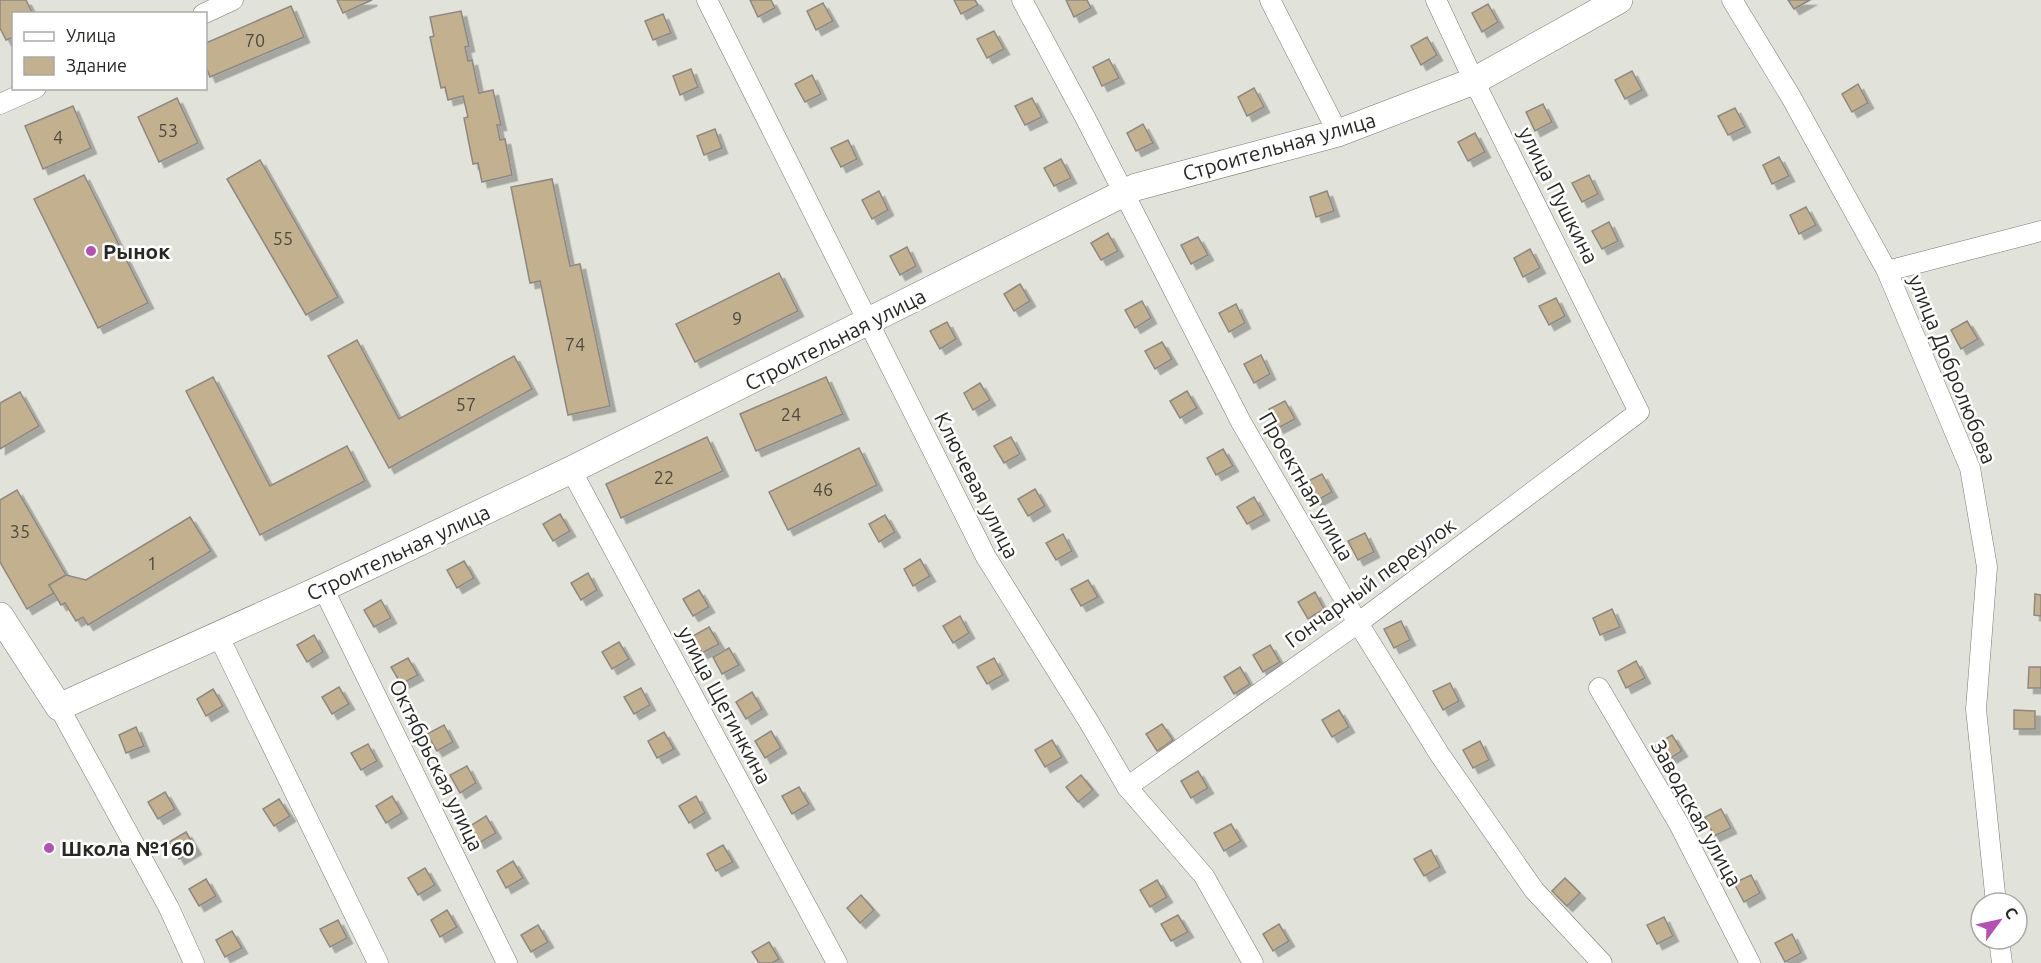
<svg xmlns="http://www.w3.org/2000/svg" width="2041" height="963" font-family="Ubuntu,sans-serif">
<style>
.building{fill:#c2b08f;stroke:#8d8982;stroke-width:1.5;filter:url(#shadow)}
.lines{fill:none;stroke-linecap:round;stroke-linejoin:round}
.street-casing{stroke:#797a71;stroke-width:21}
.secondary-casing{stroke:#797a71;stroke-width:28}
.street{stroke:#fff;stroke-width:20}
.secondary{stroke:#fff;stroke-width:27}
.poi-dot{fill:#b550b5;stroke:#fff;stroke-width:2}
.labels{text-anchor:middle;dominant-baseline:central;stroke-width:5;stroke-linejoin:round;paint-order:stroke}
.number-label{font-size:18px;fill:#4e4a3f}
.street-label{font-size:21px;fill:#272824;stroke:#fff}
.poi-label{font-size:21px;font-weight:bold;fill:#272824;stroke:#fff;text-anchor:start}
</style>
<defs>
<filter id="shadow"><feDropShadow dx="5.5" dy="5.5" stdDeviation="0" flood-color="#0004"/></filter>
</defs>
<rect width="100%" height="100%" fill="#e1e2d9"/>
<g class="building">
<polygon points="0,0 26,0 33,14 14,14 14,37 6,40 0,28"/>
<polygon points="337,0 372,0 343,13"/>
<polygon points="750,0 771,0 775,8 758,17"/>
<polygon points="954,0 975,0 978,5 961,14"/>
<polygon points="1066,0 1087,0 1091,8 1074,17"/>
<polygon points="1788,0 1810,0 1794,9"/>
<polygon points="823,3 833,21 816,30 807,11"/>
<polygon points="1488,4 1498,22 1482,32 1472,13"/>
<polygon points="291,6 304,37 210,77 206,67 206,43"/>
<polygon points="461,11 469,46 465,47 468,61 472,60 479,93 493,90 501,125 497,125 500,140 505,139 512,175 482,182 478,163 473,164 464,118 468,117 463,96 448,100 445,87 441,88 430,37 434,36 430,17"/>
<polygon points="663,14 671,33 653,40 645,21"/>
<polygon points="994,31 1004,49 987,58 977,39"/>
<polygon points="1427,37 1437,55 1421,65 1411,46"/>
<polygon points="1109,59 1119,78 1102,86 1093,67"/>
<polygon points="691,69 698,87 680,95 673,76"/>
<polygon points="1632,71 1642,90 1625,99 1615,80"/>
<polygon points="812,75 821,94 805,102 795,84"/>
<polygon points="1858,84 1868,103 1852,112 1842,94"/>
<polygon points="1254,88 1264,107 1247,116 1238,97"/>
<polygon points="177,98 198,143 159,162 138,117"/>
<polygon points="1032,98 1042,117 1025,125 1015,106"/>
<polygon points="1543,104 1552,122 1535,131 1526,112"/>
<polygon points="73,106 91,148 43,169 25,126"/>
<polygon points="1735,108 1745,127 1728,135 1718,116"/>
<polygon points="1143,124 1153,143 1136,151 1127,133"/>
<polygon points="715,129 722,148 704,155 697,136"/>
<polygon points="1475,133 1485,152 1468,161 1458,142"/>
<polygon points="848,140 857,159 841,167 831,148"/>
<polygon points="1779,157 1789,176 1772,184 1763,165"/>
<polygon points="1061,159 1071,178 1054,186 1044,168"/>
<polygon points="260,160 338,297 306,315 227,179"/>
<polygon points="84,175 148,303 98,328 34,199"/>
<polygon points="1589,175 1598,194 1582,202 1572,183"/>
<polygon points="552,179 570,266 580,264 610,406 568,415 540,281 530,283 511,187"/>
<polygon points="879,191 888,210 872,219 862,200"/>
<polygon points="1327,191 1334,211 1316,217 1310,197"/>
<polygon points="1806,207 1816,225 1799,234 1790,215"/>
<polygon points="1609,222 1618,241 1602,249 1592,231"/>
<polygon points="1108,233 1118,251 1101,260 1091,243"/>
<polygon points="1198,237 1208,255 1191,264 1181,245"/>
<polygon points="907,247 916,266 900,275 890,256"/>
<polygon points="1530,249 1540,268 1523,277 1514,258"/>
<polygon points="779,273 798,311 695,362 676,324"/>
<polygon points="1020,284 1030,301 1014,311 1004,294"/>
<polygon points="1556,298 1565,316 1549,325 1539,306"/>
<polygon points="1142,301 1151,318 1135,328 1125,310"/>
<polygon points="1236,304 1245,323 1229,332 1219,313"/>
<polygon points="1967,321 1978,339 1961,349 1951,330"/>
<polygon points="947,322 956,339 940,349 930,331"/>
<polygon points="357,340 399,419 514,356 532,389 389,468 328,356"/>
<polygon points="1162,342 1172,359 1155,369 1145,351"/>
<polygon points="1261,355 1270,374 1254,383 1244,364"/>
<polygon points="213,377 270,486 347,446 365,481 260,535 186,391"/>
<polygon points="826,377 843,414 756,451 740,414"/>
<polygon points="980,383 990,400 973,410 964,393"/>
<polygon points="1187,391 1197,408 1180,418 1170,401"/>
<polygon points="20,392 39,426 0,449 0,403"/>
<polygon points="1285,401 1295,419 1278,428 1269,409"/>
<polygon points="707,437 723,471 621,518 606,484"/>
<polygon points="1011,437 1020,454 1004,463 994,446"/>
<polygon points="859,448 877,485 788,530 769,492"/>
<polygon points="1223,449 1233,466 1216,475 1207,458"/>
<polygon points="1322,474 1332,492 1316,501 1306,482"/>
<polygon points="1035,489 1045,506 1028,516 1018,499"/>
<polygon points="17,490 66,575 49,585 54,593 27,609 0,562 0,500"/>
<polygon points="1254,497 1264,515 1247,524 1237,507"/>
<polygon points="560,514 570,531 553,541 543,524"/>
<polygon points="885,515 895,532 879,542 869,524"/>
<polygon points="190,517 211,551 88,625 83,617 76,621 65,603 61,605 49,585 66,575 86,580"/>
<polygon points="1365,533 1374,552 1358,560 1348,541"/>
<polygon points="1063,534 1072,551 1056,560 1046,543"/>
<polygon points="920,559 930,576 913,586 904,569"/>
<polygon points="464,561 474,578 457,588 447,570"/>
<polygon points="588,573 597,590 581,600 571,583"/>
<polygon points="1088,580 1098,597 1081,606 1071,589"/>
<polygon points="699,590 709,607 693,616 683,599"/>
<polygon points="1315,592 1324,609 1308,619 1298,602"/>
<polygon points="2035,594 2041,595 2041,616 2034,615"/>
<polygon points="381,600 391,618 374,627 364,610"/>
<polygon points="1612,609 1620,627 1600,635 1593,618"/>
<polygon points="960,616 969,633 953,643 943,626"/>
<polygon points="1401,621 1410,640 1394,648 1384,629"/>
<polygon points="709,627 719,644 702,653 693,636"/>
<polygon points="314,635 323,652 307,662 297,645"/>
<polygon points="619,642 629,659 612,669 602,652"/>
<polygon points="1270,645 1280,662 1263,672 1253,655"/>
<polygon points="729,648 739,665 722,674 713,657"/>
<polygon points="408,658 418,675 401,684 391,667"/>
<polygon points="994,658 1003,675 987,684 977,667"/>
<polygon points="1636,661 1645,678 1626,688 1618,671"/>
<polygon points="1240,667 1250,684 1234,694 1224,677"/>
<polygon points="2029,667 2041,667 2041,688 2028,688"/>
<polygon points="1450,683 1459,701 1443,710 1433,691"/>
<polygon points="339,687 349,704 332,714 322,697"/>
<polygon points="641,688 650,705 634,714 624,697"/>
<polygon points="213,689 223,706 206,716 197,699"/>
<polygon points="752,692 762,709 746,719 736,702"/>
<polygon points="1339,710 1349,727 1332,737 1322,720"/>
<polygon points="2014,710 2035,711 2035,729 2014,729"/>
<polygon points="1162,724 1173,740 1157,751 1146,734"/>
<polygon points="444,725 453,742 437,751 427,734"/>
<polygon points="136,727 144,746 126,753 119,735"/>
<polygon points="771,731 781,748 765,758 755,741"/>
<polygon points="664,732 674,749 657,758 648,741"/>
<polygon points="1672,735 1682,751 1664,762 1654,746"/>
<polygon points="1052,740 1062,757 1045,767 1035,750"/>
<polygon points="1480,741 1489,760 1473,768 1463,750"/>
<polygon points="368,744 377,761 361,770 351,753"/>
<polygon points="467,766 476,783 460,793 450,775"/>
<polygon points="1198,771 1208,788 1191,798 1181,781"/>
<polygon points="1081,775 1093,790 1078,802 1066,787"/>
<polygon points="799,787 809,804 792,814 782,796"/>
<polygon points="165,792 175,809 158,819 148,802"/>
<polygon points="392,796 402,813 386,823 376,806"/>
<polygon points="696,796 705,813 689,823 679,806"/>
<polygon points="279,799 290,816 274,826 263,809"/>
<polygon points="1721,809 1731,828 1714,836 1705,817"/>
<polygon points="486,816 496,833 479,843 470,826"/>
<polygon points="1231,824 1241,841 1224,851 1214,833"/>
<polygon points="186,832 196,849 179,859 169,842"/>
<polygon points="723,845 733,862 716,871 707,854"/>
<polygon points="1431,850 1440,867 1424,876 1414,859"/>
<polygon points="513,861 523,878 506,888 497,871"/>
<polygon points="425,868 435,885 418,895 408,878"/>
<polygon points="1751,875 1760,893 1744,902 1734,883"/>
<polygon points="1565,878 1580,893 1567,906 1552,891"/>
<polygon points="206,879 216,896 199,906 189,889"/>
<polygon points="1157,880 1167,897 1150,907 1140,890"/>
<polygon points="861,895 874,910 860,923 847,908"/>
<polygon points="447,910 457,927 440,937 431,920"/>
<polygon points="1178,915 1188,932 1171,941 1161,924"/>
<polygon points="1664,917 1673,936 1657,944 1647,925"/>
<polygon points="338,920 347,938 330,947 320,929"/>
<polygon points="1279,924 1289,941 1273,951 1263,934"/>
<polygon points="538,925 548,942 531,952 521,935"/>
<polygon points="232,931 242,948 225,957 216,940"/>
<polygon points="1792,934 1801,953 1785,962 1775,943"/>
<polygon points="769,942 779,959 772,963 759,963 752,952"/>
</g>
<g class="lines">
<g class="street-casing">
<g id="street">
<polyline points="707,0 986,557 1089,722 1127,787 1204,876 1253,963"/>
<polyline points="1022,0 1086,119 1241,422 1358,623 1440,755 1534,890 1602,963"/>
<polyline points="1270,0 1338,133"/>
<polyline points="1732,0 1791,97 1887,271 1970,468 1987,567 1976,709 1996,903"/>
<polyline points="203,14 233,0"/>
<polyline points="0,104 36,88"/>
<polyline points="1887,271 2041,231"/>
<polyline points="571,470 837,963"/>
<polyline points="323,588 507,963"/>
<polyline points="218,635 378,963"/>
<polyline points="1599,688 1679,824 1750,963"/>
<polyline points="59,707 169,908 194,963"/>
<polyline points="1127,787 1358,623 1639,412 1474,81 1436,0"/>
<polyline points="1999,939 2002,963"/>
</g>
</g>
<g class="secondary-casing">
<polyline id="secondary" points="0,616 59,707 323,588 571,470 1136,187 1338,133 1474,81 1619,0"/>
</g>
<use href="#street" class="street"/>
<use href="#secondary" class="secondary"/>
</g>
<g class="poi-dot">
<circle cx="91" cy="251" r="6"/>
<circle cx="49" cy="848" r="6"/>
</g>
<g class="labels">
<g class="number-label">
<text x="255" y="40">70</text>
<text x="168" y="130">53</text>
<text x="58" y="137">4</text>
<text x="283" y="238">55</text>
<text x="737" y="318">9</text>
<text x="575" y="344">74</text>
<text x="466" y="404">57</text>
<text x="791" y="414">24</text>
<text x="664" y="477">22</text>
<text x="823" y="489">46</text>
<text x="20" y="531">35</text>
<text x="152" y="563">1</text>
</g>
<g class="street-label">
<text transform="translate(1279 146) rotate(-16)">Строительная улица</text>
<text transform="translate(1559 195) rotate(63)">улица Пушкина</text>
<text transform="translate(835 339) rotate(-27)">Строительная улица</text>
<text transform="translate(1953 369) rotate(68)">улица Добролюбова</text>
<text transform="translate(977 485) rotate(63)">Ключевая улица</text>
<text transform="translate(1307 486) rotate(60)">Проектная улица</text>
<text transform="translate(398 552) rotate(-25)">Строительная улица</text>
<text transform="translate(1370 582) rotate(-36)">Гончарный переулок</text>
<text transform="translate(725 705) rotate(62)">улица Щетинкина</text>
<text transform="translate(437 765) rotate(64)">Октябрьская улица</text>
<text transform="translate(1697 813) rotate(61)">Заводская улица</text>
</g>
<g class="poi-label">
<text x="103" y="251">Рынок</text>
<text x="61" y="848">Школа №160</text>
</g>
</g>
<rect x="12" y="12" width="195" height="78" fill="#ffffff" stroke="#a9a9a7" stroke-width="1.5"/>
<rect x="24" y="32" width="30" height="9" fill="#ffffff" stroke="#a9a9a7" stroke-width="1.5"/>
<text x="66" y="42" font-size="18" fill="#272824">Улица</text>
<rect x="24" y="57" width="30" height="18" fill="#c2b08f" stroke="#a9a9a7" stroke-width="1.5"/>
<text x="66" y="72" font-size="18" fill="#272824">Здание</text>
<g transform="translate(1999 921) rotate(57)"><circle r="28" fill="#ffffff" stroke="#a9a9a7" stroke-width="1.5"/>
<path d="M0-4.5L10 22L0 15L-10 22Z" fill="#b550b5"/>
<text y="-9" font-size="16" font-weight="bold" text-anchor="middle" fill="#272824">С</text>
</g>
</svg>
